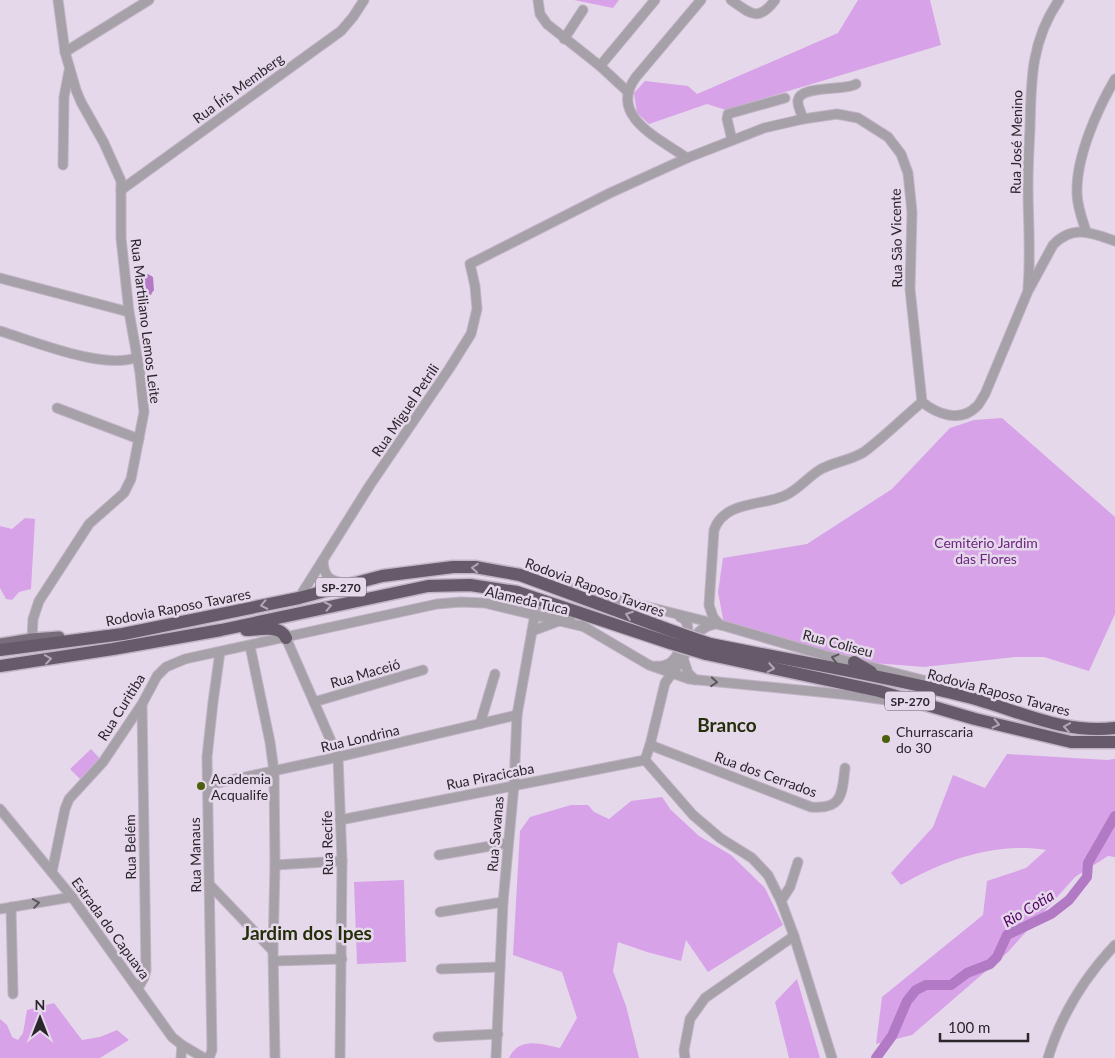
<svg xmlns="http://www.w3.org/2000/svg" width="1115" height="1058" font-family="Lato,sans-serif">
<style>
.green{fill:#d7a2e8}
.water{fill:#b279c4}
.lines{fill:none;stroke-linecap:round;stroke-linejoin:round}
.river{stroke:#b279c4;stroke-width:10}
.minor-casing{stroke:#c1b4c5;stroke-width:11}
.major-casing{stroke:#c1b4c5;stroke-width:14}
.highway-casing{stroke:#c1b4c5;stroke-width:15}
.minor{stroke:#a6a0a8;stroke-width:9}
.major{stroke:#786d7b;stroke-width:11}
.highway{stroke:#675b6b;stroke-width:12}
.highway-bridge-casing{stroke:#c1b4c5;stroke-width:15;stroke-linecap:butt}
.highway-bridge{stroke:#675b6b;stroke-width:12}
.oneway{stroke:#b3a6b8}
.oneway2{stroke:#5c565e}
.poi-dot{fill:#4a600a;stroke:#e6d8eb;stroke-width:2}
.labels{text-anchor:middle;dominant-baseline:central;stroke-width:5;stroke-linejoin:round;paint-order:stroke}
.shield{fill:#e6d8eb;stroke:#635b65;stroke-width:1}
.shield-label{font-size:12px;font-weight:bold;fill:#2b252c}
.street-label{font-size:14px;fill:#2b252c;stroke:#e6d8eb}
.park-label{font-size:14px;fill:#6c2580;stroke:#e6d8eb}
.poi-label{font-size:14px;fill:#2b252c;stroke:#e6d8eb;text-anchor:start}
.water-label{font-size:15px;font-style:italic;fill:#500063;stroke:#e6d8eb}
.district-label{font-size:19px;font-weight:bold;fill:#242f09;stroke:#e6d8eb}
</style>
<rect width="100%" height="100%" fill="#e6d8eb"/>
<g class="green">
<polygon points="574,0 619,0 613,8"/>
<polygon points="858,0 930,0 941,45 726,110 707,104 649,124 637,113 634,93 645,81 688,86 697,94 838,33"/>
<polygon points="1002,418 1115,517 1115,614 1089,671 1044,657 1015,657 924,667 861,662 724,624 718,592 723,558 807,544 892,489 950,428 974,420"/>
<polygon points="25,518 35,519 31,589 19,592 12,600 6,599 0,588 0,526 12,529"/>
<polygon points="91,749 102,761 83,782 70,769"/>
<path d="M 1007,754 L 1107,760 L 1115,759 L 1115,857 L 1108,856 L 1075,877 L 1008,952 L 912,1035 L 876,1044 L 882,997 L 983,915 L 987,881 L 1026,868 L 1046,850 C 996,842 944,860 901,885 L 891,873 L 933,827 L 953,775 L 985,788 Z"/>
<path d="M 662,797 L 671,810 L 699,836 L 731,855 L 765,888 L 783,925 L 708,972 L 686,940 L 681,961 L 647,952 L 618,942 L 613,971 L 626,1006 L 639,1058 L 509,1058 C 519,1036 542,1044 560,1048 L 577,1018 L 562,972 L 513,955 L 520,831 L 530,817 L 571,805 L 588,805 L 594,812 L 609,819 L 631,801 Z"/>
<polygon points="404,880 406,962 357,964 354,882"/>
<polygon points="797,979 820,1058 789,1058 775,1002"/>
<polygon points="54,1003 82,1040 100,1037 117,1030 129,1040 100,1058 0,1058 0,1019 7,1025 12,1037 18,1040 23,1033 27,1010"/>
</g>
<polygon class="water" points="145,274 148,274 153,277 154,291 153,291 151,295 148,295 147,292 145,291"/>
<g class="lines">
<polyline class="river" points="876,1058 892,1036 907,1001 916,990 926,985 951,985 967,973 990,964 997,957 1007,935 1051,914 1069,900 1087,877 1088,863 1115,816"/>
<g class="minor-casing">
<g id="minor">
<polyline points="538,0 540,14 547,24 600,66 627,91"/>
<path d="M 731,0 C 750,13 758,23 775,0"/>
<polyline points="564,39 583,10"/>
<polyline points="65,52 149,0"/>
<polyline points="600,66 655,0"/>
<path d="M 803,119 C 802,114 797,106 798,100 C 801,85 846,91 856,84"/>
<polyline points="732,140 727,119 728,114 785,98"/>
<path d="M 687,158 C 660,139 607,116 636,77 L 701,0"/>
<polyline points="63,165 64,97 69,71"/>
<polyline points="121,190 341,31 353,17 364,0"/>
<path d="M 1086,231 C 1082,219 1077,206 1077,193 C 1076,157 1097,110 1115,79"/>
<polyline points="0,278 129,312"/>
<path d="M 1028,288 C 1031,254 1028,220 1028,185 C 1028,166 1029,147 1030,128 C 1031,80 1031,41 1059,0"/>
<path d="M 0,331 C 33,341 106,371 137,357"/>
<polyline points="57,408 139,439"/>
<path d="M 323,561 C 324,577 330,582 346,583"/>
<polyline points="568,587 721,625 824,655 935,683"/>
<path d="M 299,598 L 370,485 L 449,369 L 471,334 L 477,309 L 475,286 L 470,264 L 610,193 L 687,158 L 764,128 L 803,119 L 837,114 L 858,118 L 888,137 L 901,154 L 908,173 L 912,212 L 910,289 L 922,402 C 937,414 960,423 976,407 C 980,404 982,398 985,394 L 1028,291 L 1053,245 C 1073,224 1092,233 1115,241"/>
<polyline points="536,604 570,619"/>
<polyline points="581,625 649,665 689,679 850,695 901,702"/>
<path d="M 720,625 L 713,617 L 709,605 L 714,530 C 724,501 761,506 784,496 C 797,491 806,479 818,471 C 831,462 850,461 864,452 C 884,437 903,418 922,402"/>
<polyline points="532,631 559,621"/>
<polyline points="286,638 338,757 342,861 340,1058"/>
<polyline points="32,639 33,619 39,601 89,524 124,493 131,479 144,412 140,373 129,312 121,238 121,181 104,143 81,102 76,90 65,52 58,0"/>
<path d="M 692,641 C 697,632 704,626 715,624"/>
<polyline points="250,646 270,742 274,771 275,865 273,951 275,1058"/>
<polyline points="685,655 683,658 688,673 695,680"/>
<path d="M 656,666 C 661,667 664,666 668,664 C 677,660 693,631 686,622 C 685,619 682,618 680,617"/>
<polyline points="314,702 423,670"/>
<polyline points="480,724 495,674"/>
<path d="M 650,745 L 811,807 C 843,810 842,793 845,768"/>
<polyline points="645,760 693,815 720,838 752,858 768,875 781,901 794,936 832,1058"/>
<polyline points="645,760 650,745 665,683 683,658"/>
<polyline points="208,785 338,757 517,715"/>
<polyline points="0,809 72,897 172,1037 182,1045 204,1058"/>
<polyline points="340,820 645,760"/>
<polyline points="439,855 508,843"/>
<polyline points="275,865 342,861"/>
<polyline points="52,872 65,809 69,799 103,762 142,704 157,676 166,667 185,659 437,604 461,602 485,603 585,627"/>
<polyline points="209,884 273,951"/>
<polyline points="781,901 790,887 798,862"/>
<polyline points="11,907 13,994"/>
<polyline points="0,909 72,897"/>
<polyline points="440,912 503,902"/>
<polyline points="274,961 342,959"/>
<polyline points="441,969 500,967"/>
<polyline points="138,988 144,978 146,970 142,705"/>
<polyline points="438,1037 498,1034"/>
<polyline points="181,1058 182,1045"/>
<polyline points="209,1058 212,1050 207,757 213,702 220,652"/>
<polyline points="496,1058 503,902 514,785 517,715 535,614"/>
<polyline points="685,1058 684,1050 690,1019 705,998 794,936"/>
<path d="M 1048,1058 C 1061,1015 1084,978 1115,945"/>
</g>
</g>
<g class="major-casing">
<polyline id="major" points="0,644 32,639 59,637"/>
</g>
<g class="highway-casing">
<g id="highway">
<path d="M 246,630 C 257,630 281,624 286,638"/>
<path d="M 710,644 C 794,661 880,675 964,696 C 1017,709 1058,734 1115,728"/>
<polyline points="0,650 123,634 299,598 382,576 453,567 475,567 520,575 675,632"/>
<polyline points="706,654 879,691 975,719 1071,742 1115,742"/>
<polyline points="854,662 871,672"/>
<polyline points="0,666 113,649 221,630 428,586 470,585 517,592 670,643"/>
</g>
</g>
<use href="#minor" class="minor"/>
<use href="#major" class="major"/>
<use href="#highway" class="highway"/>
<g class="highway-bridge-casing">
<g id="highway-bridge">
<polyline points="675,632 710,644"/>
<polyline points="670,643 706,654"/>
</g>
</g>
<use href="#highway-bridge" class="highway-bridge"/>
</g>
<defs><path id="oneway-chevron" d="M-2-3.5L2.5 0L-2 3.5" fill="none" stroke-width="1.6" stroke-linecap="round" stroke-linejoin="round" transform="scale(1.25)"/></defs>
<g class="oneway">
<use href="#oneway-chevron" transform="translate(475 568) rotate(-176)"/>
<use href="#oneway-chevron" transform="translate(264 605) rotate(168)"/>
<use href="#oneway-chevron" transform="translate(328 606) rotate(-12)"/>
<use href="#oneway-chevron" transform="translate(629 615) rotate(-160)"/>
<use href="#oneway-chevron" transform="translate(48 659) rotate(-8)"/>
<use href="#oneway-chevron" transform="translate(771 668) rotate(10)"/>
<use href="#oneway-chevron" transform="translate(996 724) rotate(13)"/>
<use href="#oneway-chevron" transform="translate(1067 727) rotate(-171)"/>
</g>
<g class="oneway2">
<use href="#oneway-chevron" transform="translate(835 658) rotate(-166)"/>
<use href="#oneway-chevron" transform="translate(714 682) rotate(5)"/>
<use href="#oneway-chevron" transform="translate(36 903) rotate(-9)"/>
</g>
<g class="poi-dot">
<circle cx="886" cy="739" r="5"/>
<circle cx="201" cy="786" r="5"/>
</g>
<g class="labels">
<g class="shield">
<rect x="316" y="577.5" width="50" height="19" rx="4"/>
<rect x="885" y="691.5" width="50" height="19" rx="4"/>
</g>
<g class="shield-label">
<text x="341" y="587">SP-270</text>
<text x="910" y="701">SP-270</text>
</g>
<g class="street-label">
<text transform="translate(238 88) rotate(-36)">Rua Íris Memberg</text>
<text transform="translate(1016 142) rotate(-89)">Rua José Menino</text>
<text transform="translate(896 238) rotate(-91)">Rua São Vicente</text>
<text transform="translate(146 321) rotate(83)">Rua Martiliano Lemos Leite</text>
<text transform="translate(405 410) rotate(-56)">Rua Miguel Petrili</text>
<text transform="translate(595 587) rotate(20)">Rodovia Raposo Tavares</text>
<text transform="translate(527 600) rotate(13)">Alameda Tuca</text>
<text transform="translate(178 607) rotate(-11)">Rodovia Raposo Tavares</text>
<text transform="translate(838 643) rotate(15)">Rua Coliseu</text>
<text transform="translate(365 673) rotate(-16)">Rua Maceió</text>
<text transform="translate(999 692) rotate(15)">Rodovia Raposo Tavares</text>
<text transform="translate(121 707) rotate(-58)">Rua Curitiba</text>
<text transform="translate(360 738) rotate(-13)">Rua Londrina</text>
<text transform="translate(766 774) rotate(20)">Rua dos Cerrados</text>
<text transform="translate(490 776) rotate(-11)">Rua Piracicaba</text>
<text transform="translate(495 834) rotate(-85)">Rua Savanas</text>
<text transform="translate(327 843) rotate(-91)">Rua Recife</text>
<text transform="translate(130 847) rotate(-91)">Rua Belém</text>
<text transform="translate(195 855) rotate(-91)">Rua Manaus</text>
<text transform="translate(111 928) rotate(54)">Estrada do Capuava</text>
</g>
<g class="park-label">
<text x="986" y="542">Cemitério Jardim<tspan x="986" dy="16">das Flores</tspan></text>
</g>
<g class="poi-label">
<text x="896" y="731">Churrascaria<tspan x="896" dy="16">do 30</tspan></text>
<text x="211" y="778">Academia<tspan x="211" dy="16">Acqualife</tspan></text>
</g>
<g class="water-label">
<text transform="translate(1028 908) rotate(-31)">Rio Cotia</text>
</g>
<g class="district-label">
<text x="727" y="724">Branco</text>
<text x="307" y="932">Jardim dos Ipes</text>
</g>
</g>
<g transform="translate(40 1018)" stroke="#e6d8eb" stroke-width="4" paint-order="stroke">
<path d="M0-4L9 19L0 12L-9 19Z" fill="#2b252c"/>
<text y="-8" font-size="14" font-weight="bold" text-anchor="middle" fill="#2b252c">N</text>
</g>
<path d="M940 1033v8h88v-8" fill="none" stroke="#2b252c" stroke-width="2.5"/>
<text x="948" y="1033" font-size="15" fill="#2b252c" stroke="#e6d8eb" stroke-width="4" paint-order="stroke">100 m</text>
</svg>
